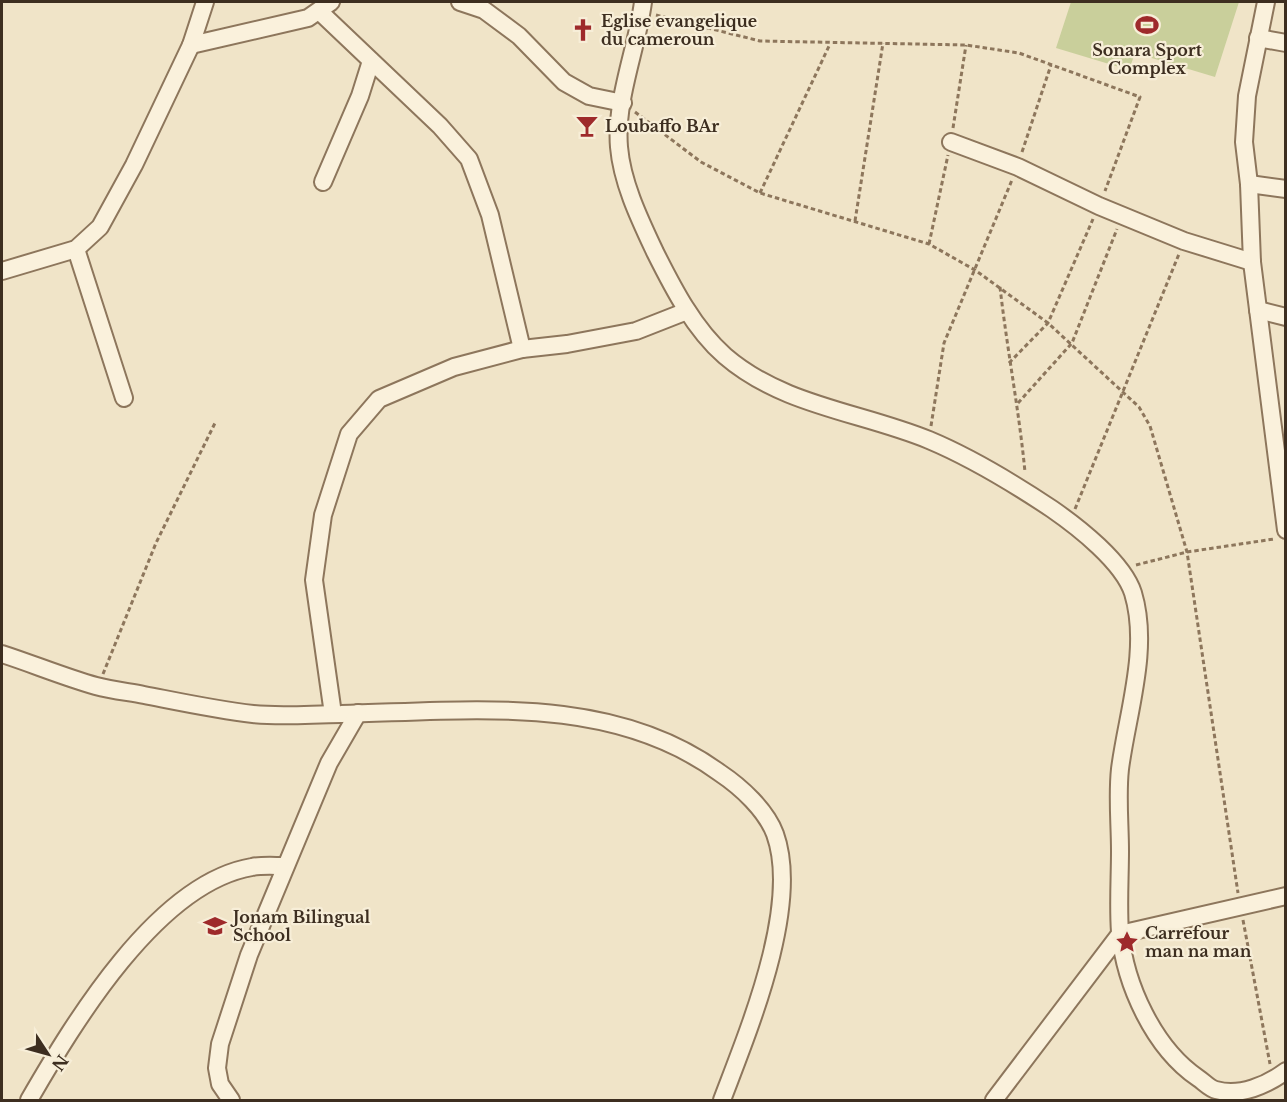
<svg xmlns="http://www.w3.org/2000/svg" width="1287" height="1102" font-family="'Libre Baskerville',serif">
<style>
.pitch{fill:#c9cf9b}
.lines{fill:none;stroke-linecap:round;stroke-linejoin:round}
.minor-casing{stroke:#8d765c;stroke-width:20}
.path{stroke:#8d765c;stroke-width:3;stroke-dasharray:4.5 3;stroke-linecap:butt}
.minor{stroke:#faf1dc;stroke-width:16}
.labels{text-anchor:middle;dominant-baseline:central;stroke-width:4.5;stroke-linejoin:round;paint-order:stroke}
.poi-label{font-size:16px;font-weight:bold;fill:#3d2e20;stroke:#f7eed8;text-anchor:start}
</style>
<rect width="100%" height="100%" fill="#f0e4c8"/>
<polygon class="pitch" points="1071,2 1239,2 1215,77 1135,53 1129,70 1056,48"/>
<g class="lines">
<g class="minor-casing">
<g id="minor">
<polyline points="460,2 484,10 519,36 564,82 589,96 623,103"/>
<path d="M 643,2 C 637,49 615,99 619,147 C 622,183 640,220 655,252 C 673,288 694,329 725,356 C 783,406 861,412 929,440 C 972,458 1013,483 1052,509 C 1078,527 1123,562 1133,593 C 1150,649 1127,714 1120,769 C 1117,796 1120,824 1120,851 C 1120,877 1118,906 1120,932 C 1125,985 1154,1048 1198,1078 C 1204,1082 1210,1089 1216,1090 C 1240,1097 1267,1085 1286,1071"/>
<polyline points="1266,2 1247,96 1244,142 1249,184 1252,262 1286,530"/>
<polyline points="319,11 440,126 469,159 490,215 522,349"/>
<polyline points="1258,38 1286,43"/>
<polyline points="191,45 308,18 331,2"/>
<polyline points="951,142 1018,167 1099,206 1184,241 1252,262"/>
<polyline points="323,182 360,96 371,61"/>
<polyline points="1249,184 1286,189"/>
<polyline points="76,249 124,398"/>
<polyline points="2,271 76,249 100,227 134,165 191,45 205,2"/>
<polyline points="1258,310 1286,317"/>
<path d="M 2,654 C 33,664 64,677 96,686 C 111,690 128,692 144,695 C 180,702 217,710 253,714 C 283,717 312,714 341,714 C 469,711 611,693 720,773 C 741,787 766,810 775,834 C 801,906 748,1031 722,1100"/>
<polyline points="333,714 314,580 323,515 349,434 379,399 454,367 522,349 567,344 636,331 687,311"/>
<path d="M 29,1100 C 73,1024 157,883 252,867 C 262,865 274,866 284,866"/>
<polyline points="231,1100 220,1084 217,1068 220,1044 249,955 329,763 358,713"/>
<polyline points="994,1100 1120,934 1286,896"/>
</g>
</g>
<g class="path">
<polyline points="656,15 760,41 966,45 1019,53 1140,97 1105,191"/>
<polyline points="635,112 701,162 760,193 929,244 975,270 1048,323 1139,407 1150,426 1187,552 1238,893"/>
<polyline points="953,128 966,45"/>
<polyline points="1022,152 1051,65"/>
<polyline points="760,193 830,44"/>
<polyline points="855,221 883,43"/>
<polyline points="929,244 948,155"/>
<path d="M 1000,287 C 1007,349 1019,410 1025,472"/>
<polyline points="1009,363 1048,323 1093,219"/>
<polyline points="1018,403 1072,343 1117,229"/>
<polyline points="931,426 944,343 1012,180"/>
<polyline points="1075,509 1179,254"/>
<polyline points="1136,565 1187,552 1274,539"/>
<polyline points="103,674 156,543 216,421"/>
<polyline points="1243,920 1270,1064"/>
</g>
<use href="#minor" class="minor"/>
</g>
<defs>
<g id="stadium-bare" transform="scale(1.8)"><path d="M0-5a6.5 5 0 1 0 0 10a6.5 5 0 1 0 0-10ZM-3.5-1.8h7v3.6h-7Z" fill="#9e2a2b" stroke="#f7eed8" stroke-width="2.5" paint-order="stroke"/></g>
<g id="church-bare" transform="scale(1.8)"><path d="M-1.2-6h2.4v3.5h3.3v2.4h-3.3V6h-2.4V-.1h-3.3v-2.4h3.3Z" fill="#9e2a2b" stroke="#f7eed8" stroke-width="2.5" paint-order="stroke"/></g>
<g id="bar-bare" transform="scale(1.8)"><path d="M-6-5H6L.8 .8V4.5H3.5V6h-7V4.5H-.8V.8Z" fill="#9e2a2b" stroke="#f7eed8" stroke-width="2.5" paint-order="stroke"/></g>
<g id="school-bare" transform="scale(1.8)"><path d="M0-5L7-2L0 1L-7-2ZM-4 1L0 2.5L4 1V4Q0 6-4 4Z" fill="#9e2a2b" stroke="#f7eed8" stroke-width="2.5" paint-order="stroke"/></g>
<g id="sight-bare" transform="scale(1.8)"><path d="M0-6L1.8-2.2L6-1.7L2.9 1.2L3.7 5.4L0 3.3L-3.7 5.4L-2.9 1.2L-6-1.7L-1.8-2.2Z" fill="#9e2a2b" stroke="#f7eed8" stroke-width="2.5" paint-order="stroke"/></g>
</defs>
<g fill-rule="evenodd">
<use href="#stadium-bare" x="1147" y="25"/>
<use href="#church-bare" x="583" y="30"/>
<use href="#bar-bare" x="587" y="126"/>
<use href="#school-bare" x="215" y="926"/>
<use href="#sight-bare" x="1127" y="942"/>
</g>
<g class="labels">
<g class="poi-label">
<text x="601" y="21">Eglise evangelique<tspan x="601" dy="18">du cameroun</tspan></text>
<text x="1147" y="50" text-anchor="middle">Sonara Sport<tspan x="1147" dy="18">Complex</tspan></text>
<text x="605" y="126">Loubaffo BAr</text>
<text x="233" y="917">Jonam Bilingual<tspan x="233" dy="18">School</tspan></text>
<text x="1145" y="933">Carrefour<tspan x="1145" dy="18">man na man</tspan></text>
</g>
</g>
<rect width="1287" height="1102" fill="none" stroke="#3d2e20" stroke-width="6"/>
<g transform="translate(48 1054) rotate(126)" stroke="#f7eed8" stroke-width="4.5" paint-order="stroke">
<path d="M0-4.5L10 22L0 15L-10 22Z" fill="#3d2e20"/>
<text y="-9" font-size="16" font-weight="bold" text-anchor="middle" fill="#3d2e20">N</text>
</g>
</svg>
